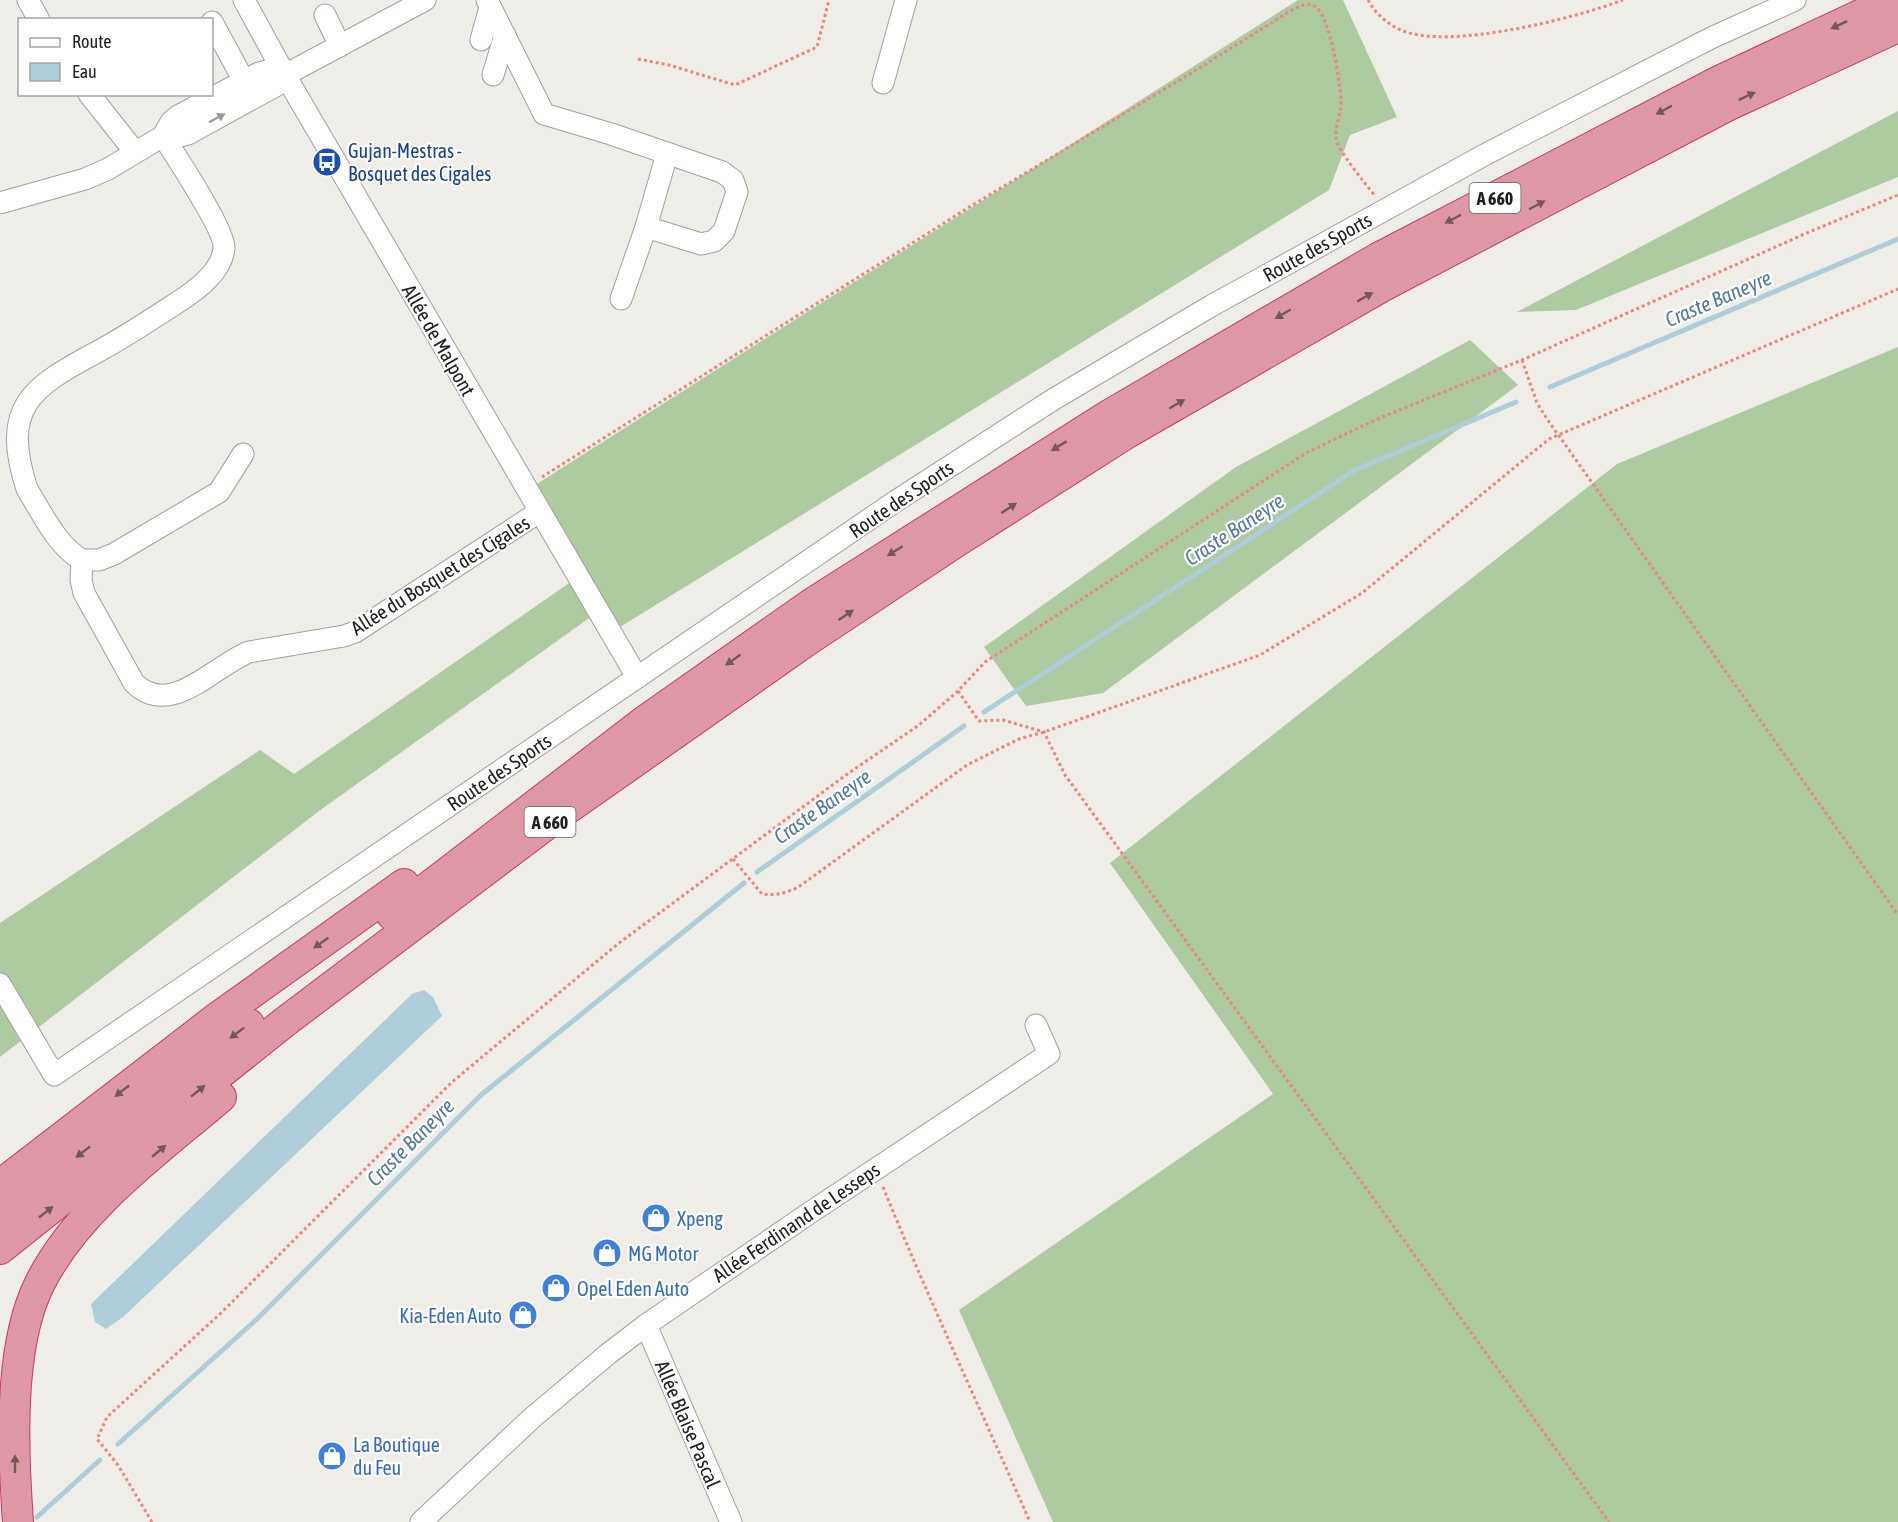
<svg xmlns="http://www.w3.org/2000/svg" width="1898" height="1522" font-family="'Asap Condensed',sans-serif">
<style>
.forest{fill:#adcaa1}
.water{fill:#adced8}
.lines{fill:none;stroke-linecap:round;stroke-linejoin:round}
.stream{stroke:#adced8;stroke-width:5}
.minor-casing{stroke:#a1a1a1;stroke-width:23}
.highway-casing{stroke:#c8396b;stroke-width:32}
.path{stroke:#eb877d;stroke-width:3;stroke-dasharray:3 3;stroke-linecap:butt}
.minor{stroke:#fff;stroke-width:21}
.highway{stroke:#de98a5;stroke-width:30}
.oneway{fill:#75565c}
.oneway2{fill:#9b9b9b}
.labels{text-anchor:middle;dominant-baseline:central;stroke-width:4.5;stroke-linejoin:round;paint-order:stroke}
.shield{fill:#fff;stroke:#636363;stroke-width:1.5}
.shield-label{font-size:18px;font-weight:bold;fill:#202020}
.transit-label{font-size:20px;fill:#164399;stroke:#fff;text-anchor:start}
.street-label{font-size:20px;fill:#202020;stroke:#fff}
.shop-label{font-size:20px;fill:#366cbe;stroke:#fff;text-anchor:start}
.water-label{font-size:21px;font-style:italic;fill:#53799f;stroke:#fff}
</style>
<rect width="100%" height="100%" fill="#efede7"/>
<g class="forest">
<polygon points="1298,0 1343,0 1397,117 1350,135 1329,190 620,627 606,606 319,811 0,1057 0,923 260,750 294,774 585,572 532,487"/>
<polygon points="1898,111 1898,177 1576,310 1517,312"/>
<polygon points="1470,340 1518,385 1103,693 1026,706 984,647 1236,467"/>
<polygon points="1898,347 1898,1522 1053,1522 959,1310 1273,1094 1110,863 1617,464"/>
</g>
<polygon class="water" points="424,990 433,997 442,1016 123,1317 106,1329 95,1322 91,1304 412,994"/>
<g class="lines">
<g class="stream">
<polyline points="1550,387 1898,239"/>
<polyline points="984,712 1355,470 1516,402"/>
<polyline points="757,872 964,726"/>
<polyline points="118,1444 257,1319 481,1095 744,883"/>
<polyline points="37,1517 100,1460"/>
</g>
<g class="minor-casing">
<g id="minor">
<polyline points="28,0 39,20"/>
<polyline points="244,0 285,75 637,677"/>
<polyline points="487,0 544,114 611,134 722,172 733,180 737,192 724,231 714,241 701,244 646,227 667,154"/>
<polyline points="325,15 340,46"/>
<polyline points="212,22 244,81"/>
<polyline points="481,40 490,7"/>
<polyline points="285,75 425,0"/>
<polyline points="493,75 505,35"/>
<polyline points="883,83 906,0"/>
<polyline points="89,94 135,152"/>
<path d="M 163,136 C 175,155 225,230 224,248 C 222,272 197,290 178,302 C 152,319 125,337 97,352 C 32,387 0,406 27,489 C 42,513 57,546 82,560 L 81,580 L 84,593 L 134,683 C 171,719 213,666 249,652 L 344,636 L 355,632 L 539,512"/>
<polyline points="163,136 176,137 188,134 279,84 285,75"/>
<polyline points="0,203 85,179 108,169 163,136 171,122 178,116 259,73 271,70 285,75"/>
<polyline points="621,299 646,227"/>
<polyline points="82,560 99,560 114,554 219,492 243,454"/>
<polyline points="0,984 54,1075 896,501 1054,399 1211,306 1486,154 1711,38 1795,0"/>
<polyline points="646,1325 731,1522"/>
<polyline points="421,1522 532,1418 608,1354 646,1325 808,1214 1049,1054 1036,1025"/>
</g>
</g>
<g class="highway-casing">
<g id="highway">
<polyline points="392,915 646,720 811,604 1109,415 1378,258 1719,81 1892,0"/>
<polyline points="0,1185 218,1017 404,884"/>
<polyline points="0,1218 249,1024"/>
<polyline points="0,1249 286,1021 563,812 808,640 956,542 1127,433 1383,286 1727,106 1898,27"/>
<path d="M 18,1522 C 13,1452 8,1348 39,1285 C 76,1209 158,1151 221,1097"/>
</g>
</g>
<g class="path">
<path d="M 1368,0 C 1375,13 1387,24 1401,30 C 1447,51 1576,18 1623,0"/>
<polyline points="638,59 669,65 735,85 817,47 829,0"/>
<polyline points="1522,360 1537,403 1547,419 1898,915"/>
<path d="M 542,477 L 971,206 L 1193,72 L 1295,8 C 1303,5 1310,2 1317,8 C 1330,19 1342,88 1341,106 C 1340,116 1335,128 1336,138 C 1337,150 1366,184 1375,196"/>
<polyline points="958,691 979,721 1003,720 1044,732 1065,775 1609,1522"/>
<path d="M 733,859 L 762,894 C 775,896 785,893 797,888 L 967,765 L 1019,739 L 1044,732 L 1260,655 L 1362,593 L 1549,439 L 1898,289"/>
<path d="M 883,1187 C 929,1300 981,1410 1030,1522"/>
<polyline points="152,1522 118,1465 97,1439 107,1417 221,1313 452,1082 619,943 846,775 919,725 958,691 985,662 1306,453 1375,420 1522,360 1809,232 1898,195"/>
</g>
<use href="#minor" class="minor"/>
<use href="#highway" class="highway"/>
</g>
<defs><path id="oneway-solid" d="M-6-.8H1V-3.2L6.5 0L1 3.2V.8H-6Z" transform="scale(1.5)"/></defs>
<g class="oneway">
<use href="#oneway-solid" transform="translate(1839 25) rotate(155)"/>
<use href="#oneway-solid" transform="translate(1747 96) rotate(-25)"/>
<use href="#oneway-solid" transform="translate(1664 110) rotate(152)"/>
<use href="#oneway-solid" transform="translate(1537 205) rotate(-28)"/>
<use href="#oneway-solid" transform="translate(1453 219) rotate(152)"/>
<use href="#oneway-solid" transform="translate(1365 297) rotate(-30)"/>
<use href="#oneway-solid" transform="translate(1283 314) rotate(150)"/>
<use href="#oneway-solid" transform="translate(1177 404) rotate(-30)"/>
<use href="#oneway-solid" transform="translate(1059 446) rotate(148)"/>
<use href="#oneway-solid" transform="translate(1009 508) rotate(-33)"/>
<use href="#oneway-solid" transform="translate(895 551) rotate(148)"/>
<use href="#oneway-solid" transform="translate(846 615) rotate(-34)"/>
<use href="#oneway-solid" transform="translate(733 660) rotate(145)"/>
<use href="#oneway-solid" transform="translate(321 943) rotate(145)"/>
<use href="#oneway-solid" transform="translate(237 1033) rotate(143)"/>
<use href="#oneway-solid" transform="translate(122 1091) rotate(142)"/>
<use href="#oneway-solid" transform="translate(198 1091) rotate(-39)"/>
<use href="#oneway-solid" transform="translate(159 1151) rotate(-40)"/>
<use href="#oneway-solid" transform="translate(83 1152) rotate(142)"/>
<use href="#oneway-solid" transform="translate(46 1212) rotate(-38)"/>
<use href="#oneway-solid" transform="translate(15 1464) rotate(-90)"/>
</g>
<use class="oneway2" href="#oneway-solid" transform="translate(217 118) rotate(-28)"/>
<defs>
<g id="bus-disc" transform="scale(1.5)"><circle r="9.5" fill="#1a4fb4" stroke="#fff"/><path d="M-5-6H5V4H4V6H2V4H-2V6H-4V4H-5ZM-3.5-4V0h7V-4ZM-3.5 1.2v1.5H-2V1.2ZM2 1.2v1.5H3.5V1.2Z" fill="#fff"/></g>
<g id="shop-disc" transform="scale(1.5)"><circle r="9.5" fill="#3f7fe0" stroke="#fff"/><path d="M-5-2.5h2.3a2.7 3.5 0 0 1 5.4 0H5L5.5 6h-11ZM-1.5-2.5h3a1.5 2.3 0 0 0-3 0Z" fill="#fff"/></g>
</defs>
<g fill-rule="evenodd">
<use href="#bus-disc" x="327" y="162"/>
<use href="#shop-disc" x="656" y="1218"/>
<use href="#shop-disc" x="607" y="1253"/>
<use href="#shop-disc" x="556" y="1288"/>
<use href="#shop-disc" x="523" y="1315"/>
<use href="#shop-disc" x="332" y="1456"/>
</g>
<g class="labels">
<g class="shield">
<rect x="1469.5" y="183" width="51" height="30" rx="4.5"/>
<rect x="524.5" y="807" width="51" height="30" rx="4.5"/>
</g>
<g class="shield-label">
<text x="1495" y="198">A 660</text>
<text x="550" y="822">A 660</text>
</g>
<g class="transit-label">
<text x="348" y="150">Gujan-Mestras -<tspan x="348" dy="23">Bosquet des Cigales</tspan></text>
</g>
<g class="street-label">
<text transform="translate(1317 247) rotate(-29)">Route des Sports</text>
<text transform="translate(439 340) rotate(60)">Allée de Malpont</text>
<text transform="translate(901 499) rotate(-34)">Route des Sports</text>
<text transform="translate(440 575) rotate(-32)">Allée du Bosquet des Cigales</text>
<text transform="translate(499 772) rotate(-34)">Route des Sports</text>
<text transform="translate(796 1222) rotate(-34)">Allée Ferdinand de Lesseps</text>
<text transform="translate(688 1424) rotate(67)">Allée Blaise Pascal</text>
</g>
<g class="shop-label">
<text x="677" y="1218">Xpeng</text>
<text x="628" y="1253">MG Motor</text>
<text x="577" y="1288">Opel Eden Auto</text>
<text x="502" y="1315" text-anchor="end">Kia-Eden Auto</text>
<text x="353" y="1444">La Boutique<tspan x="353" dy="23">du Feu</tspan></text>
</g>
<g class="water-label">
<text transform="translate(1718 298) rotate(-23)">Craste Baneyre</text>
<text transform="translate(1234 529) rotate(-33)">Craste Baneyre</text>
<text transform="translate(822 806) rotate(-35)">Craste Baneyre</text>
<text transform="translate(410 1142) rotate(-45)">Craste Baneyre</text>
</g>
</g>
<rect x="18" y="18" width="195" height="78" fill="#ffffff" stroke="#a6a6a6" stroke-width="1.5"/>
<rect x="30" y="38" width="30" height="9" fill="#ffffff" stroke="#a6a6a6" stroke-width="1.5"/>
<text x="72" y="48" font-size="18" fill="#202020">Route</text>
<rect x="30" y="63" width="30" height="18" fill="#adced8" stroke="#a6a6a6" stroke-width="1.5"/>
<text x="72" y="78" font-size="18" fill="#202020">Eau</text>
</svg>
